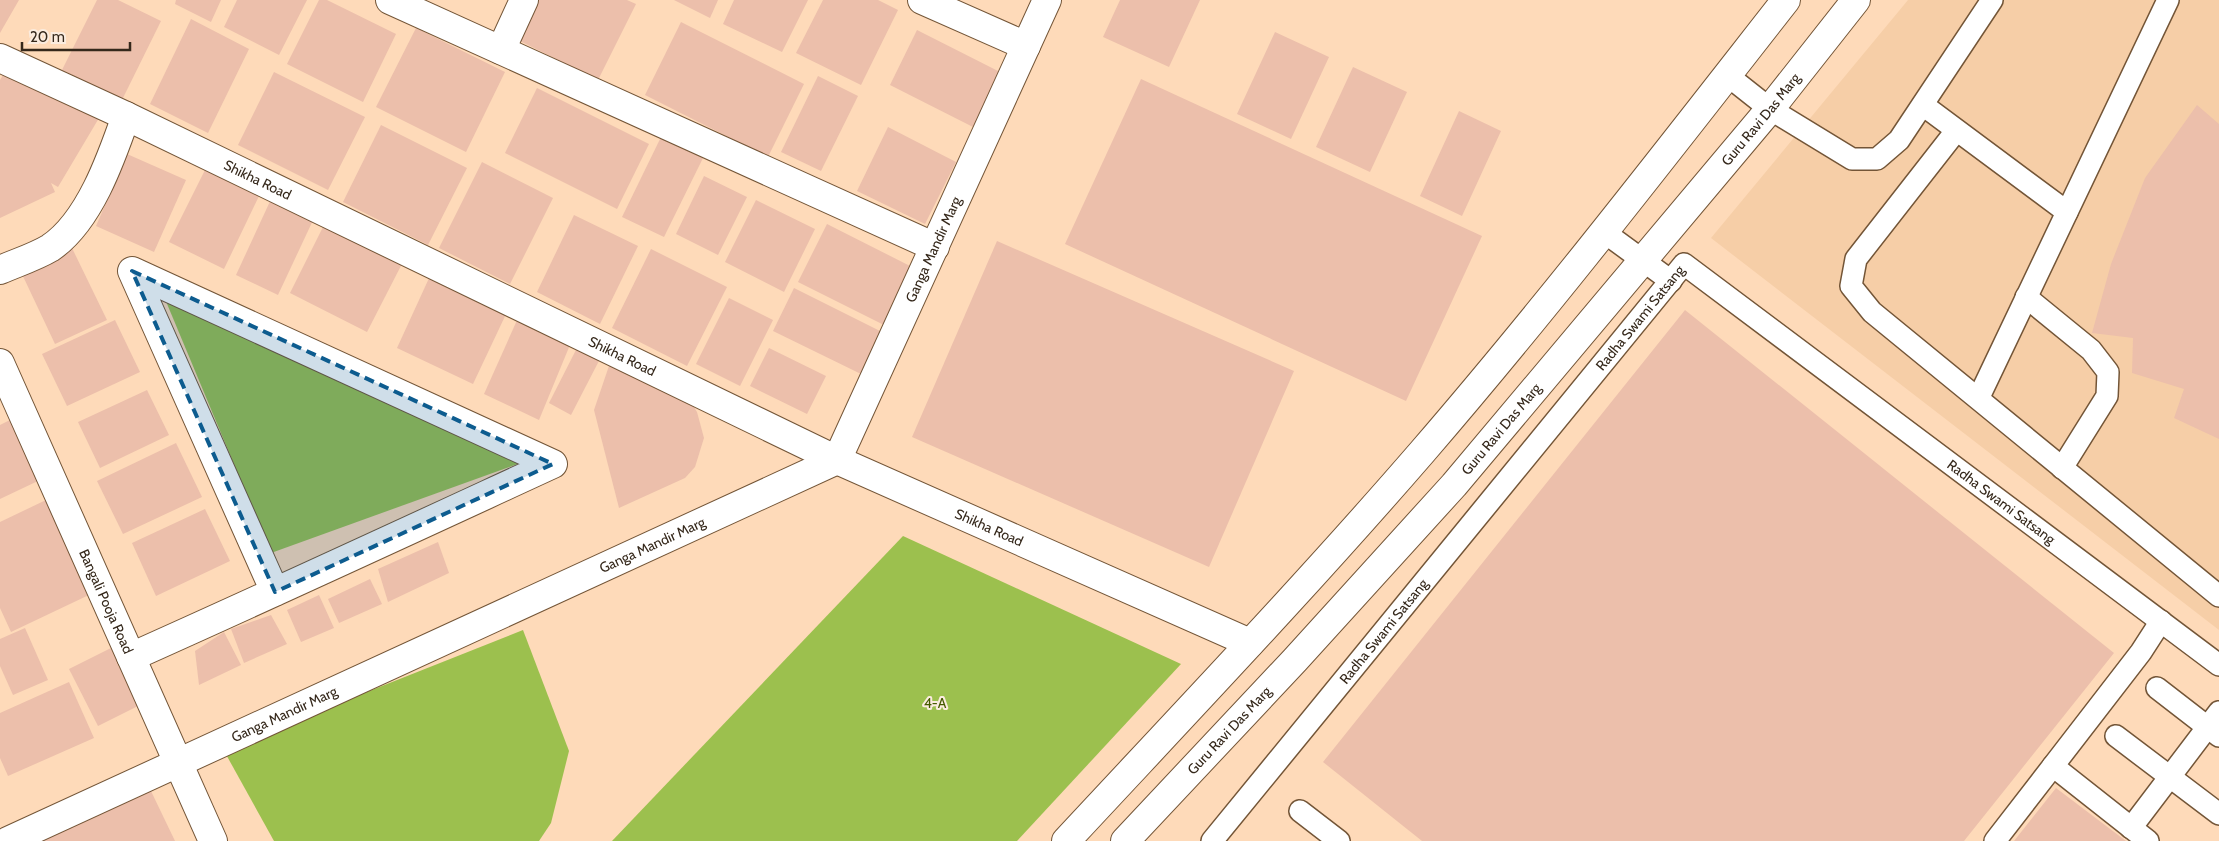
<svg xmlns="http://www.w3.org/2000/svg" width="2219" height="841" font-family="Cabin,sans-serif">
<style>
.built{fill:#f6cea7}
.green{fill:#9cc04e}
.building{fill:#ecbfab}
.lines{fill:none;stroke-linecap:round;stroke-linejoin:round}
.lane-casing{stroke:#735537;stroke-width:24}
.street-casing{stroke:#735537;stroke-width:30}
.secondary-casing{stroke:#735537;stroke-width:30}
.lane{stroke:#fff;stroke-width:21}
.street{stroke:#fff;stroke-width:28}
.secondary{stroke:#fff;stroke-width:28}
.marked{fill:#0d5c8f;fill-opacity:0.2;stroke:#0d5c8f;stroke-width:4;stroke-dasharray:10 6;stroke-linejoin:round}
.labels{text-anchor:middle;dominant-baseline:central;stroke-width:4;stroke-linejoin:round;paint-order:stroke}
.street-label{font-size:14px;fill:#35281b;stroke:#fbecdf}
.park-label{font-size:14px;fill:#455b00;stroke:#fbecdf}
</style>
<rect width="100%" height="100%" fill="#fedab9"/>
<polygon class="built" points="1908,0 2219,0 2219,630 1711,238"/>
<g class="green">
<polygon points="165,299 523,462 271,553"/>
<polygon points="903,536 1181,664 1017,841 612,841"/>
<polygon points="523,630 569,751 551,823 539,841 274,841 223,749"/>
</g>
<g class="building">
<polygon points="0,0 19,0 0,33"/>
<polygon points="97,0 118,0 161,21 122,100 62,70"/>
<polygon points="176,0 221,0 211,22 175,4"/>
<polygon points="237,0 307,0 279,55 224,27"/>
<polygon points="319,0 327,0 396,34 363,102 287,64"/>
<polygon points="537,0 627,0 636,4 598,80 518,40"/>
<polygon points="674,0 718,0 710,18"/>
<polygon points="734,0 808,0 782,52 723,24"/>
<polygon points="823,0 878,0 898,10 861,85 796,53"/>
<polygon points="1120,0 1200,0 1169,67 1103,37"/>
<polygon points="191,19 249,49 208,133 150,104"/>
<polygon points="681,22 804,84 768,157 645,95"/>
<polygon points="416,28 505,72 466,152 376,107"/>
<polygon points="917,30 1000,72 973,127 890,85"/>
<polygon points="1275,32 1329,57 1291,139 1237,114"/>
<polygon points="9,65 99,118 58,187 51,183 55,192 0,218 0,80"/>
<polygon points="1353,67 1407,92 1370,172 1316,147"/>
<polygon points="274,72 365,117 328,190 238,145"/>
<polygon points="818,76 858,96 821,171 781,152"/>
<polygon points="1141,79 1482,236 1406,401 1065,244"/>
<polygon points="537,88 649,144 617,209 505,153"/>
<polygon points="2197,105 2219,124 2219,439 2174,418 2184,389 2132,373 2133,338 2092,333 2111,264 2145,178"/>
<polygon points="1459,111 1501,131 1462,216 1420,196"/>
<polygon points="381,125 467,168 428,245 343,202"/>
<polygon points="888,127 956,162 925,224 857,191"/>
<polygon points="661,137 703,158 664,237 622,217"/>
<polygon points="127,154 186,180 154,252 96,226"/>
<polygon points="482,162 553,198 510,284 439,248"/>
<polygon points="205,170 259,196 224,269 169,242"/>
<polygon points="704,176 747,197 718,255 676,234"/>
<polygon points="272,197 315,216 278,295 236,275"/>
<polygon points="756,200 815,229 784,292 725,262"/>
<polygon points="574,215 638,246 600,324 537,292"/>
<polygon points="328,217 406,256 367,332 290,293"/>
<polygon points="827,224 916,269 888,327 798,282"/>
<polygon points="997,241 1294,371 1209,567 912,437"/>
<polygon points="72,248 107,320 55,344 21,272"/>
<polygon points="651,249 727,287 687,366 612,328"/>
<polygon points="430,276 507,312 473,384 397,348"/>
<polygon points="794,288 882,332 861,374 773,331"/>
<polygon points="729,298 773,320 740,386 696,364"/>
<polygon points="1685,310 2114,653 1964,841 1422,841 1323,762"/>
<polygon points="518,318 572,340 539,420 484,394"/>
<polygon points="115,320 140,372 67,406 42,354"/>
<polygon points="579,344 602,355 571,415 549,403"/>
<polygon points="769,348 826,376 807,414 750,386"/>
<polygon points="612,357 687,396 697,412 704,438 695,467 685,478 619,508 594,410"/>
<polygon points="147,390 169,435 100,468 78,422"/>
<polygon points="12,419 40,480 0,499 0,425"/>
<polygon points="176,443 202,497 123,534 97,481"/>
<polygon points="46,500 91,594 11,632 0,608 0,522"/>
<polygon points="205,509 230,561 156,596 132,543"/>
<polygon points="438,542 449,573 388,602 378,569"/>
<polygon points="370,579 382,604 339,623 328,599"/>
<polygon points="319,595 334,628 301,642 287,610"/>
<polygon points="271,615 287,644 244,663 231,629"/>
<polygon points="25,628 48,680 13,695 0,666 0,639"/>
<polygon points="224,632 241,665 199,685 195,651"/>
<polygon points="113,647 142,704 98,726 69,669"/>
<polygon points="69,682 94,738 8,776 0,758 0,713"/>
<polygon points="2056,788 2126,841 2014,841"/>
<polygon points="150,789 175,841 39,841"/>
</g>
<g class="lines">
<g class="lane-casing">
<g id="lane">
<polyline points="1727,75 1770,109 1852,159 1877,159 1899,140 1992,0"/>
<polyline points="1923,105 2067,212"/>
<polyline points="1956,131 1856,259 1851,286 1872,312 2219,596"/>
<polyline points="1604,232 1671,281"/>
<polyline points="2026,297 2091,350 2108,372 2107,396 2062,468"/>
<polyline points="1979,397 2168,0"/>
<polyline points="2157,688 2219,736"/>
<polyline points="2116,736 2219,814"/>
<polyline points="1300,811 1339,841"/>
<polyline points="2131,828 2219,712"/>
<path id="s1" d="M 1212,841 L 1684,264 L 2219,665"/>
<polyline points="1995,841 2053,766"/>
<polyline points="2148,841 2053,766 2141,652 2161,621"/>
</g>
</g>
<g class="street-casing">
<g id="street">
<polyline points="390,0 935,247"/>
<polyline points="922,0 1026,46"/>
<polyline points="501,50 524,0"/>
<path d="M 0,270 C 16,263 35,257 50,248 C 89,222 111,159 126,116"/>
<path d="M 131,657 C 272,594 412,529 553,464 L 132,271 L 275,592"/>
</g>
</g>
<g class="secondary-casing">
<g id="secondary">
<path id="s2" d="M 0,58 L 126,116 L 837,460 L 1250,643"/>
<path id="s3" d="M 0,363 L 213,841"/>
<path id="s4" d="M 8,841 L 837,460 L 1047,0"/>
<path d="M 1066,841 C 1186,712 1308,584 1423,451 C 1549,305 1667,152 1786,0"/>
<path id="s5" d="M 1125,841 L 1295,660 L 1454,485 L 1770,109 L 1856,0"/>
</g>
</g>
<use href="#lane" class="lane"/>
<use href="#street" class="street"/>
<use href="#secondary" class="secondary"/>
</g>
<path class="marked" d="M 132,271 L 553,464 L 275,592 Z"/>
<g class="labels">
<g class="street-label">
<text stroke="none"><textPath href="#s5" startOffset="962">Guru Ravi Das Marg</textPath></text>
<text stroke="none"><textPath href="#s2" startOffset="285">Shikha Road</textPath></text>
<text stroke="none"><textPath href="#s4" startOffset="1144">Ganga Mandir Marg</textPath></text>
<text stroke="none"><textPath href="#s1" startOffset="676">Radha Swami Satsang</textPath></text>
<text stroke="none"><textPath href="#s2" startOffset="690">Shikha Road</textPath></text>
<text stroke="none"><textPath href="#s5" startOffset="558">Guru Ravi Das Marg</textPath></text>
<text stroke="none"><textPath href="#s1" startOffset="1142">Radha Swami Satsang</textPath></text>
<text stroke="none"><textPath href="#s2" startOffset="1095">Shikha Road</textPath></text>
<text stroke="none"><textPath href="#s4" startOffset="709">Ganga Mandir Marg</textPath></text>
<text stroke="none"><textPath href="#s3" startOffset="261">Bangali Pooja Road</textPath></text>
<text stroke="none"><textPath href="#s1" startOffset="271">Radha Swami Satsang</textPath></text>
<text stroke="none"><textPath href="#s4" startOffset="304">Ganga Mandir Marg</textPath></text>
<text stroke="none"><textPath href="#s5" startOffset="152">Guru Ravi Das Marg</textPath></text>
</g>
<g class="park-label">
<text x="935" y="703">4-A</text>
</g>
</g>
<path d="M22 42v8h108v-8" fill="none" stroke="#35281b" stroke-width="2.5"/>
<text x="30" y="42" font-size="15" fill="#35281b" stroke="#fbecdf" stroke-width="4" paint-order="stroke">20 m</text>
</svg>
